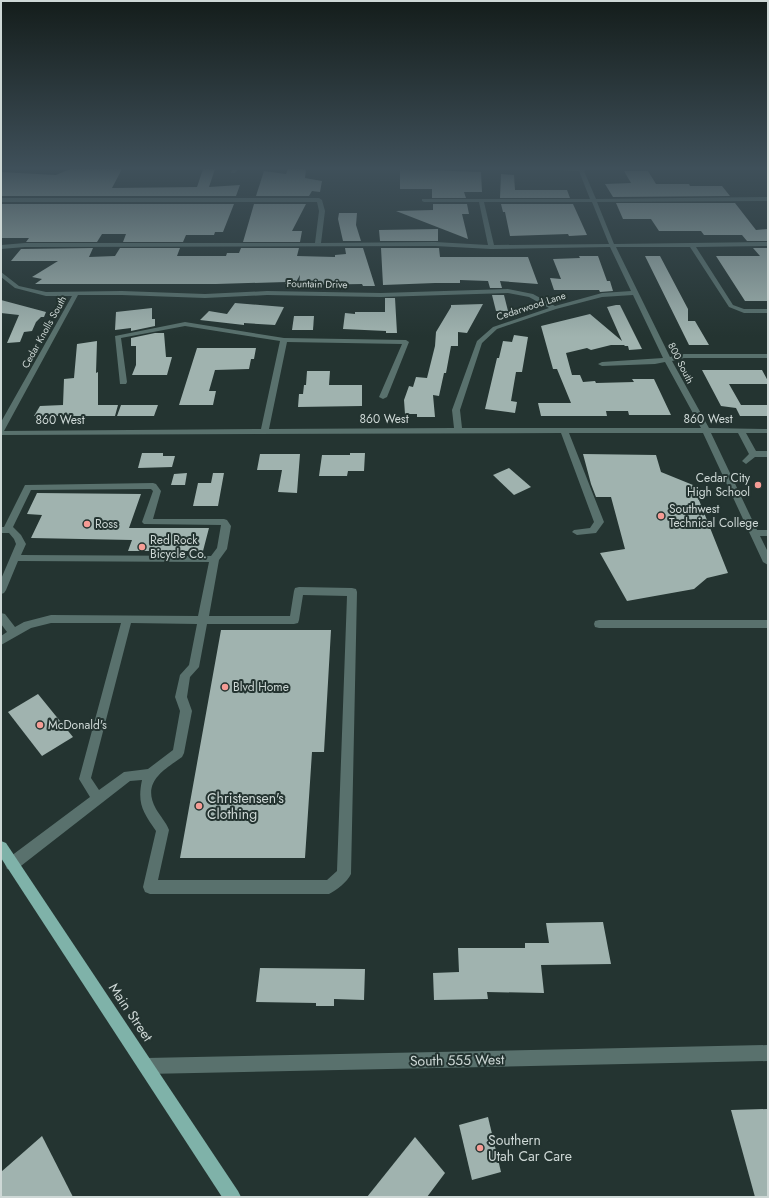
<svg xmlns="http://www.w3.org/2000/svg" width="769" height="1198" font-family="Jost,sans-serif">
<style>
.building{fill:#a0b3af}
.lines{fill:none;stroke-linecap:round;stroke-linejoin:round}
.minor{fill:#59716d;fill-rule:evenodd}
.major{fill:#7fb2a9;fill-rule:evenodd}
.poi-dot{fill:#f59c95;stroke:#243431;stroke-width:1.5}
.labels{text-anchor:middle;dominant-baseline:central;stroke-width:4;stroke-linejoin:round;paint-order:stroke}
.far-street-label{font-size:10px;fill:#ced8d6;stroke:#243431}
.street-label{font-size:12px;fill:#ced8d6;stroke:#243431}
.poi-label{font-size:12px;fill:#ced8d6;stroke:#243431;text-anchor:start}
.near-poi-label{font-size:14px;fill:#ced8d6;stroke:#243431;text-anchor:start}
.near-street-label{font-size:14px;fill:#ced8d6;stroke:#243431}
</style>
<rect width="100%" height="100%" fill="#243431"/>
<g class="building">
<polygon points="70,169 122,169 112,188 113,188 197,187 203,169 215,169 209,187 240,185 236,196 1,196 1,172 56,175"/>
<polygon points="288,169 306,169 305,178 322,181 320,192 312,191 309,196 256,196 264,171 286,174"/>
<polygon points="400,169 481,172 482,192 464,192 466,198 432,198 432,189 400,189"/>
<polygon points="624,171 648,171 656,184 689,184 690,186 722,186 730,196 613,197 605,184 631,183"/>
<polygon points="501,174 514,175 515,190 567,190 570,198 500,198"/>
<polygon points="616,203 735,203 756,230 768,229 768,241 747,241 742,235 704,235 701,231 659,231 651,219 623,219"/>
<polygon points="1,204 234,204 223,232 215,232 214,235 186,235 183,242 123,242 126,234 102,234 97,242 26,242 29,238 1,238"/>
<polygon points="254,204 306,204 292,231 302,231 300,242 243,242"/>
<polygon points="433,204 467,204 469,214 462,214 468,239 396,211 433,210"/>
<polygon points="501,204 573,204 587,235 569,236 568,234 510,236 505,212 503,212"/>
<polygon points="339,213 357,213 356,225 361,241 343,241 338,219"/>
<polygon points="438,229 438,241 380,241 379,230"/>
<polygon points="93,248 89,257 115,256 120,248 180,248 177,256 226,256 227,253 239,253 241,248 299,248 297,256 335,257 335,255 346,254 345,248 363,248 375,286 363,286 362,284 299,285 300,275 295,284 285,284 286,282 216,284 35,284 42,279 32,277 58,261 11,261 21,249"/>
<polygon points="381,248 439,248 440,257 528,257 538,284 500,281 502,288 490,288 488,281 460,280 460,283 435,283 383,285"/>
<polygon points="753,248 768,248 768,301 745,301 716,256 760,256"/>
<polygon points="579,256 598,256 607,281 610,281 613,291 600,292 599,290 554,290 550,278 561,279 553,259 580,258"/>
<polygon points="645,256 660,256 688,309 688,321 695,321 709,345 689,345"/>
<polygon points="492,295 504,295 508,311 496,311"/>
<polygon points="385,298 395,298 397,333 386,333 386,331 343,329 345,313 355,314 355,312 385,312"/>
<polygon points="1,300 46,312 44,317 41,317 36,322 32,331 24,332 20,342 7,343 19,315 1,313"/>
<polygon points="235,303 284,307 275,325 244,323 244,325 200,320 209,311 227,314"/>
<polygon points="483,304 467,333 458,332 458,346 451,346 446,373 444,373 439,396 433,395 435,417 417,417 417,414 405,414 404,400 409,386 413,387 416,377 427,378 435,346 436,332 451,307 451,305"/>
<polygon points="616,305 620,305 642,349 629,350 628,346 625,346 624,345 611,345 591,350 587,348 566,353 572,375 580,375 583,382 595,381 596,383 634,382 632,379 654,379 671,415 629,415 628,411 606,411 607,416 541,416 538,403 571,403 557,369 553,369 541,326 590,314 622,341 607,307"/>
<polygon points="152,308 152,319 155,319 155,326 131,331 131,328 115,330 116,312"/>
<polygon points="294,316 314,316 313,330 292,330"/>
<polygon points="155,333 164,333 166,357 172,357 167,375 132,375 136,365 136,346 131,346 131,338"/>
<polygon points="514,335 528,337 522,372 516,372 511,401 517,402 515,413 485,409 497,358 499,358 503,341 512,342"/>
<polygon points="97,341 96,373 98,372 98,405 118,405 115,416 34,416 40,406 63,405 64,379 74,378 77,344"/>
<polygon points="197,348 256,348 254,359 251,359 249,369 215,370 209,391 216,391 213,405 179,405"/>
<polygon points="702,370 762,370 768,381 768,384 729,384 741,405 768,405 768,416 740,416 736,408 721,406"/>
<polygon points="307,371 330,371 329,385 362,385 362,406 298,407 299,394 303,394 304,385 306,385"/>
<polygon points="121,405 158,405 154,416 117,416"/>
<polygon points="142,453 163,453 163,456 175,456 172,467 138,468"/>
<polygon points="350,453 365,453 364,471 348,471 347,476 319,476 322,455 350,455"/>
<polygon points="260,454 300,454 297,493 278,492 282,470 257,470"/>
<polygon points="583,454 656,455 661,472 693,485 728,573 707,578 694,589 627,601 600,553 625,549 611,497 596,497 591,484"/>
<polygon points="509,468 531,487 514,495 493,475"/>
<polygon points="187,473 185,485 171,485 174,474"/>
<polygon points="213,473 224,473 218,506 193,506 198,483 211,483"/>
<polygon points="37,493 141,494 129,528 209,528 203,551 128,551 132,540 31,538 42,515 27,514"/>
<polygon points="221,630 331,630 324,752 312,752 305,858 180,858"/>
<polygon points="38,694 73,737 42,756 8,712"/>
<polygon points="603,922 611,964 541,965 544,993 487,992 488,999 434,1000 433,973 459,972 458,948 525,948 525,943 549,943 546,923"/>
<polygon points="260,968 365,969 364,1000 334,999 334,1006 316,1006 316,1003 256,1002"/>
<polygon points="768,1109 768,1197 755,1197 731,1110"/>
<polygon points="488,1117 501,1172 472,1180 459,1125"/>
<polygon points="42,1136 73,1197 1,1197 1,1172"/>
<polygon points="415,1137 445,1173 427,1197 367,1197"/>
</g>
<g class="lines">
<g class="minor">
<polygon points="233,169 238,169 235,173 231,173"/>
<path d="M 553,169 L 588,169 L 584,171 L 596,199 L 768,197 L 768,201 L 597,202 L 614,244 L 768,242 L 768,246 L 696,247 L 733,305 L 744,309 L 768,309 L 768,313 L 744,313 L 729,307 L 690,247 L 616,247 L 670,357 L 684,354 L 768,354 L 768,358 L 684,358 L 672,361 L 709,428 L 768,429 L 768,433 L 746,433 L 756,451 L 768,451 L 768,457 L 755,457 L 746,464 L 742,461 L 749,454 L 738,433 L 711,433 L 757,530 L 768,530 L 768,536 L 760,536 L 768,552 L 768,565 L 763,562 L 703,433 L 569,433 L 604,522 L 596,533 L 577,535 L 572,532 L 574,530 L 590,528 L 594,522 L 561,433 L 1,435 L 1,422 L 72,296 L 46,296 L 15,288 L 1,277 L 1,272 L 19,286 L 46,292 L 122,291 L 205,294 L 267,291 L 381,293 L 508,289 L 533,294 L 555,306 L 602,293 L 631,291 L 610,247 L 491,249 L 435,246 L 25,247 L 1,249 L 1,245 L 25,243 L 315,243 L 319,211 L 317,202 L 1,202 L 1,198 L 319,198 L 322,200 L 325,211 L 321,243 L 435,242 L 488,245 L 479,202 L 424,202 L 422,201 L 422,199 L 590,199 L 579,171 L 555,170 ZM 484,202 L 592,202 L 609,244 L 494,245 ZM 508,293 L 529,297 L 549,308 L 493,327 L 477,341 L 452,410 L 454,428 L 269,429 L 287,342 L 402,344 L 379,397 L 383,399 L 387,397 L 409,342 L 406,340 L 284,338 L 185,322 L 115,336 L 120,384 L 126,384 L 127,382 L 121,338 L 185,326 L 280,341 L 261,429 L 4,431 L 78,295 L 122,295 L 205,298 L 267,295 L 381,297 ZM 633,295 L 663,358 L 602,362 L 598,364 L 602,366 L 655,364 L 665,362 L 701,428 L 462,428 L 460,410 L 482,343 L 497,329 L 556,309 L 602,297 Z"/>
<path d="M 153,483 L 156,484 L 161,491 L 153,519 L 224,519 L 227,520 L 231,526 L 227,549 L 219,560 L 209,616 L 290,616 L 294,591 L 295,588 L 299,587 L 352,588 L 356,589 L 357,592 L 351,874 C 347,882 337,890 329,894 L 150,894 L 145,892 L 143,887 L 156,831 C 143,812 137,804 142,780 L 130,781 L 17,869 L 12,870 L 7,869 L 5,864 L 7,859 L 90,797 L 79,779 L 121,623 L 51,623 L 31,628 L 1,645 L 1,636 L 7,632 L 1,624 L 1,613 L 5,614 L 15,627 L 24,622 L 51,615 L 198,616 L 209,562 L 18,561 L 6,590 L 4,593 L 1,594 L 1,579 L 16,544 L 14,539 L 9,533 L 1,533 L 1,527 L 4,527 L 25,485 ZM 151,489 L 153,491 L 142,522 L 144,524 L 221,525 L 217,548 L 211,556 L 21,555 L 26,544 L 21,535 L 13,527 L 31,490 ZM 303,595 L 347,596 L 337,871 L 327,880 L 158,880 L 169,830 C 166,822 160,816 156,809 C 141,782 164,770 182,757 L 184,753 L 192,711 L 187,697 L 190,677 L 199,667 L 207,624 L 294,624 L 298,623 L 299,620 ZM 131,623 L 197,624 L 189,665 L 180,675 L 175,697 L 180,711 L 173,750 L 148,769 L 124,772 L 99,790 L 91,778 Z"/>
<polygon points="599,620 768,620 768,628 599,628 595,627 594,624 595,621"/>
<polygon points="768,1045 768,1061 146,1074 141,1071 138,1066 141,1061 146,1058"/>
</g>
<polygon class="major" points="1,841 6,843 238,1191 241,1197 222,1197 1,858"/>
</g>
<linearGradient id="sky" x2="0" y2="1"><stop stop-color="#141d1b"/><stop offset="0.5" stop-color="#3f505a"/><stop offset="1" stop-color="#3f505a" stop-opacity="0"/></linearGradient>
<rect width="769" height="337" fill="url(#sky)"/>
<g class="poi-dot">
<circle cx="758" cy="485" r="4"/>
<circle cx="661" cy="516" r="4"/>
<circle cx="87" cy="524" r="4"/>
<circle cx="142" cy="547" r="4"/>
<circle cx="225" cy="687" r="4"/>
<circle cx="40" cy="725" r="4"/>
<circle cx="199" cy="806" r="4"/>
<circle cx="480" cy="1148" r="4"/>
</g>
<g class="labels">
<g class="far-street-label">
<text transform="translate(317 284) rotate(1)">Fountain Drive</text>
<text transform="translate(531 306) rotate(-18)">Cedarwood Lane</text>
<text transform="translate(44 332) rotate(-61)">Cedar Knolls South</text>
<text transform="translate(681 363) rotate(63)">800 South</text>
</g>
<g class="street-label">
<text x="384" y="419">860 West</text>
<text x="708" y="419">860 West</text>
<text x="60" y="420">860 West</text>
</g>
<g class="poi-label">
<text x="750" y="478" text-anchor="end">Cedar City<tspan x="750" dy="14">High School</tspan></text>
<text x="669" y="509">Southwest<tspan x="669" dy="14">Technical College</tspan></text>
<text x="95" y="524">Ross</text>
<text x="150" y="540">Red Rock<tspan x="150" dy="14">Bicycle Co.</tspan></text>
<text x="233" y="687">Blvd Home</text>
<text x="48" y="725">McDonald's</text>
</g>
<g class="near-poi-label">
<text x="207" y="798">Christensen's<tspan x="207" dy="16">Clothing</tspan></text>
<text x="488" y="1140">Southern<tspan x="488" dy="16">Utah Car Care</tspan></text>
</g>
<g class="near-street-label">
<text transform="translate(131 1012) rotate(56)">Main Street</text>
<text transform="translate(457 1060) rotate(-1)">South 555 West</text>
</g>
</g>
<rect width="769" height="1198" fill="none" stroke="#ced8d6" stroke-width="4"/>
</svg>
